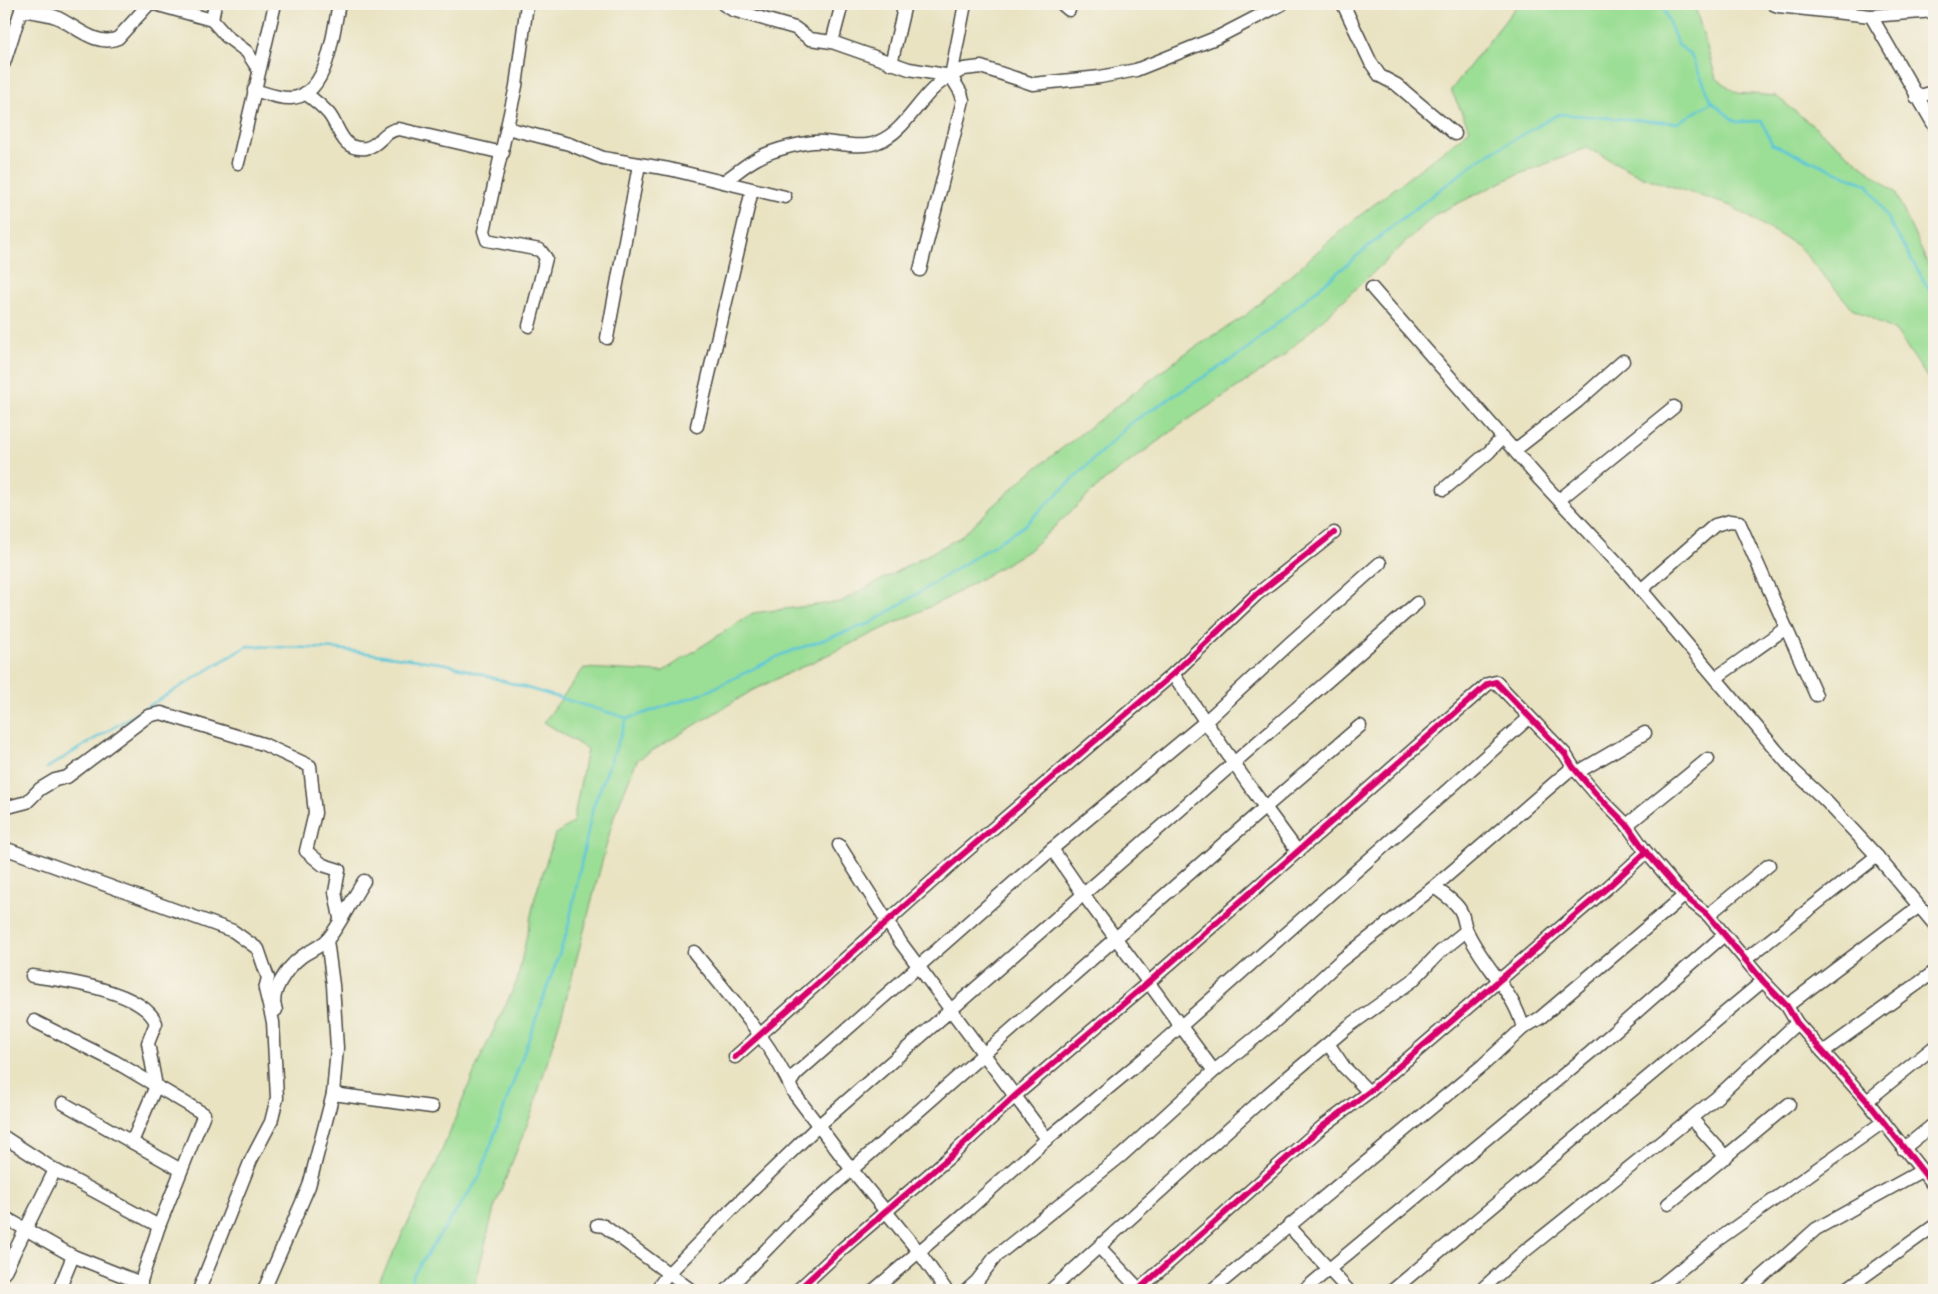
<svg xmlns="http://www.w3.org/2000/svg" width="1938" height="1294" font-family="'Comic Neue',sans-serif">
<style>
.green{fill:#9bde95;stroke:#638460}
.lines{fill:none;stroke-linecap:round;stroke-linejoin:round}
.stream{stroke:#5ec7d9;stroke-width:2.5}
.minor-casing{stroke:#484742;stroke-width:15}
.minor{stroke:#fff;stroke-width:12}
.cycleway-casing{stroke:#f7f3e8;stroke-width:9}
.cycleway{stroke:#d6006c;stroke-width:6}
</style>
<rect width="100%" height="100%" fill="#f7f3e8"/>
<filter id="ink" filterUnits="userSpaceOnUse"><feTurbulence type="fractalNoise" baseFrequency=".02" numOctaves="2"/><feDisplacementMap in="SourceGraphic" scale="10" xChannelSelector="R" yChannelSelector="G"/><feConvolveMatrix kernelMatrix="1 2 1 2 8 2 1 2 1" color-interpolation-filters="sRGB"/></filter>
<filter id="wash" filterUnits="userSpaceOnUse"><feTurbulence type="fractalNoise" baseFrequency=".0096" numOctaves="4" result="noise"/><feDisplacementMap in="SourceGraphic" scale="20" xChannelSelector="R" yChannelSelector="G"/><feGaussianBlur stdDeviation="1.12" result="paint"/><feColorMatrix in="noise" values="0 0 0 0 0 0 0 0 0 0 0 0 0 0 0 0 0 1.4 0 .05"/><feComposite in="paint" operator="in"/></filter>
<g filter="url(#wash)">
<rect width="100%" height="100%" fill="#e9e3c2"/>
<polygon class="green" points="1518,4 1692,4 1696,10 1716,78 1737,93 1776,96 1895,192 1934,278 1934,388 1897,332 1852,308 1798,246 1731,206 1643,177 1587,148 1512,177 1436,214 1280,359 1180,425 1105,480 1028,551 946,599 753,690 637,760 614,816 564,1007 532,1112 494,1208 474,1290 375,1290 436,1165 478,1063 517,981 535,897 555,835 573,822 587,749 544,722 584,668 662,672 753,613 840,602 959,538 1026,476 1183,355 1245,316 1345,227 1470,130 1451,90"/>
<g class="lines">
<g class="stream">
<polyline points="1662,4 1677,43 1692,57 1712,102 1736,122 1762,121 1772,144 1868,185 1934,298"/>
<polyline points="47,768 247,646 338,649 447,664 627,718"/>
<polyline points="409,1290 414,1273 479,1178 567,932 593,807 627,719 702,694 783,654 871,623 1024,526 1132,422 1242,353 1395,224 1480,159 1559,114 1677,123 1712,102"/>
</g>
</g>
</g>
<g filter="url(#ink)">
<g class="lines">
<g class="minor-casing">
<g id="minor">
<polyline points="155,4 212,20 226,36 247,52 258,69"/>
<polyline points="527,4 516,86 484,231 487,240 540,250 546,258 529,326"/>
<polyline points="723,4 733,10 795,28 810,39 832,42 909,69 951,76 964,69 981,67 1033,84 1100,77 1136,70 1218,37 1282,4"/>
<polyline points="1062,4 1069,10"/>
<polyline points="1343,4 1371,63 1380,76 1397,85 1455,134"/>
<polyline points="1773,4 1778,6 1871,16 1934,11"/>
<path d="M 21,10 C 32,12 45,13 56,17 C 74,25 97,48 118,38 L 149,4"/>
<polyline points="1871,16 1934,125"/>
<polyline points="212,20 215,4"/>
<polyline points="832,42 842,4"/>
<polyline points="4,63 23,4"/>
<polyline points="891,64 905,4"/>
<path d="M 254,90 C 265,93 279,99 291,98 C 329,96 333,30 339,4"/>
<path d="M 305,93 C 313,99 322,106 329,114 C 340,128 341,151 366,148 C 379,146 384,130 399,129 L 503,153"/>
<polyline points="1916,97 1934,92"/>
<polyline points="507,128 569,144 603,158 669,169 785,197"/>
<polyline points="238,163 275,4"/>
<path d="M 723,182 C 735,174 746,164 758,158 C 772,150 809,140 824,142 C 840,143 862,149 878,142 C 909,130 921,90 951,76"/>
<polyline points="920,270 963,100 961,93 951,76 965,4"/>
<polyline points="1372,288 1540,480 1627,573 1793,770 1824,799 1877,856 1934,924"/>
<polyline points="607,338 639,165"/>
<polyline points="697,426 752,190"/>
<polyline points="1515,450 1578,401 1623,361"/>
<polyline points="1444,489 1489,452 1503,437"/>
<polyline points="1559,500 1674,407"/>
<polyline points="1641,590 1715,525 1730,521 1739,522 1816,695"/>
<polyline points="1173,674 1248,784 1298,852"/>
<polyline points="1717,677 1786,628"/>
<polyline points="1578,772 1645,733"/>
<polyline points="4,808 27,802 40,789 55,780 67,777 148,716 161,713 263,744 310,766 315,813 306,851 323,865 339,870 335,892 340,918"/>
<polyline points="1627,825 1708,759"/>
<polyline points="839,845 901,943 1047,1139"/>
<polyline points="4,848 233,931 258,949 268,978 265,989 273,1022 277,1098 271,1122 251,1160 199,1290"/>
<polyline points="1052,849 1083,894 1214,1071"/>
<path d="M 1434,887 C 1442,893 1452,899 1458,907 C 1465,915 1463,923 1467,931 C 1481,963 1515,993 1523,1028"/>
<polyline points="1708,915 1769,865"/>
<path d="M 694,952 C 729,996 771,1041 793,1092 L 852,1170 L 919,1252 L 946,1290"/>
<polyline points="1746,959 1877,856"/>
<path d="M 32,976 C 63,980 143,991 156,1023 L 148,1043 L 156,1086 L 132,1142"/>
<polyline points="1787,1006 1918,907"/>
<path d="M 276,1010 C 268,993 288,967 301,957 C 309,951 320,947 327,940 C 339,927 353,897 364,881"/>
<polyline points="34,1021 114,1061 204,1114 159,1226 138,1290"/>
<polyline points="1329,1045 1344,1067 1369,1092"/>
<polyline points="1823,1052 1934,972"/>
<polyline points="735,1057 955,861 1173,674 1256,595 1334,533"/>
<polyline points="790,1083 796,1074 1052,849 1206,721 1289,644 1380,563"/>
<polyline points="333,1094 432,1107"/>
<polyline points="1867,1101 1934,1047"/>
<polyline points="63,1103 181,1170"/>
<polyline points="1691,1118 1726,1157"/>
<polyline points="4,1137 55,1170 159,1226"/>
<polyline points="1903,1149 1934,1124"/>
<polyline points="1668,1204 1789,1104"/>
<polyline points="4,1217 73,1256"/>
<polyline points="597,1225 604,1226 691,1290"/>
<polyline points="1289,1226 1348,1290"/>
<polyline points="1100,1248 1139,1289"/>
<polyline points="4,1273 55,1170"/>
<polyline points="59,1290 73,1256 141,1283"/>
<polyline points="264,1290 309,1186 333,1094 337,1048 333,985 327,940"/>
<polyline points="656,1290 669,1273 729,1212 818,1126 1417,603"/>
<polyline points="727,1290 800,1215 1255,816 1360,726"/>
<polyline points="798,1290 842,1249 952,1155 1016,1095 1149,982 1488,684 1496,682 1565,754 1573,767 1596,794 1627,825 1646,852 1684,896 1708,915 1763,981 1787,1006 1797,1023 1867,1101 1934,1186"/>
<polyline points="874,1290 969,1209 1047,1139 1147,1056 1529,718"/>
<polyline points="967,1290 977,1281 996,1256 1122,1155 1214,1071 1271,1025 1340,961 1434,887 1573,767"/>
<polyline points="1051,1290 1268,1094 1349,1026 1412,981 1440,952 1466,931"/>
<polyline points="1138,1290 1322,1127 1369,1092 1608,887 1646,852"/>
<polyline points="1212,1290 1483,1065 1523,1028 1540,1018 1684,896"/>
<polyline points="1304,1290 1591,1052 1724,935"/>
<polyline points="1393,1290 1763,981"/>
<polyline points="1481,1290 1520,1255 1716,1098 1797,1023"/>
<polyline points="1655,1290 1716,1241 1883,1122"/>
<polyline points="1747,1290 1816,1229 1921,1171"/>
<polyline points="1845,1290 1934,1226"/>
</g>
</g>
<use href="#minor" class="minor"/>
<g class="cycleway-casing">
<g id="cycleway">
<polyline points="735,1057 955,861 1173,674 1256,595 1334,533"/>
<polyline points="798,1290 842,1249 952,1155 1016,1095 1149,982 1488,684 1496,682 1565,754 1573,767 1596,794 1627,825 1646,852 1684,896 1708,915 1763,981 1787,1006 1797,1023 1867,1101 1934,1186"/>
<polyline points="1138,1290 1322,1127 1369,1092 1608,887 1646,852"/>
</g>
</g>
<use href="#cycleway" class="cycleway"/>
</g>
</g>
<rect width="1938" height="1294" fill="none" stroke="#f7f3e8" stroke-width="20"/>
</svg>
